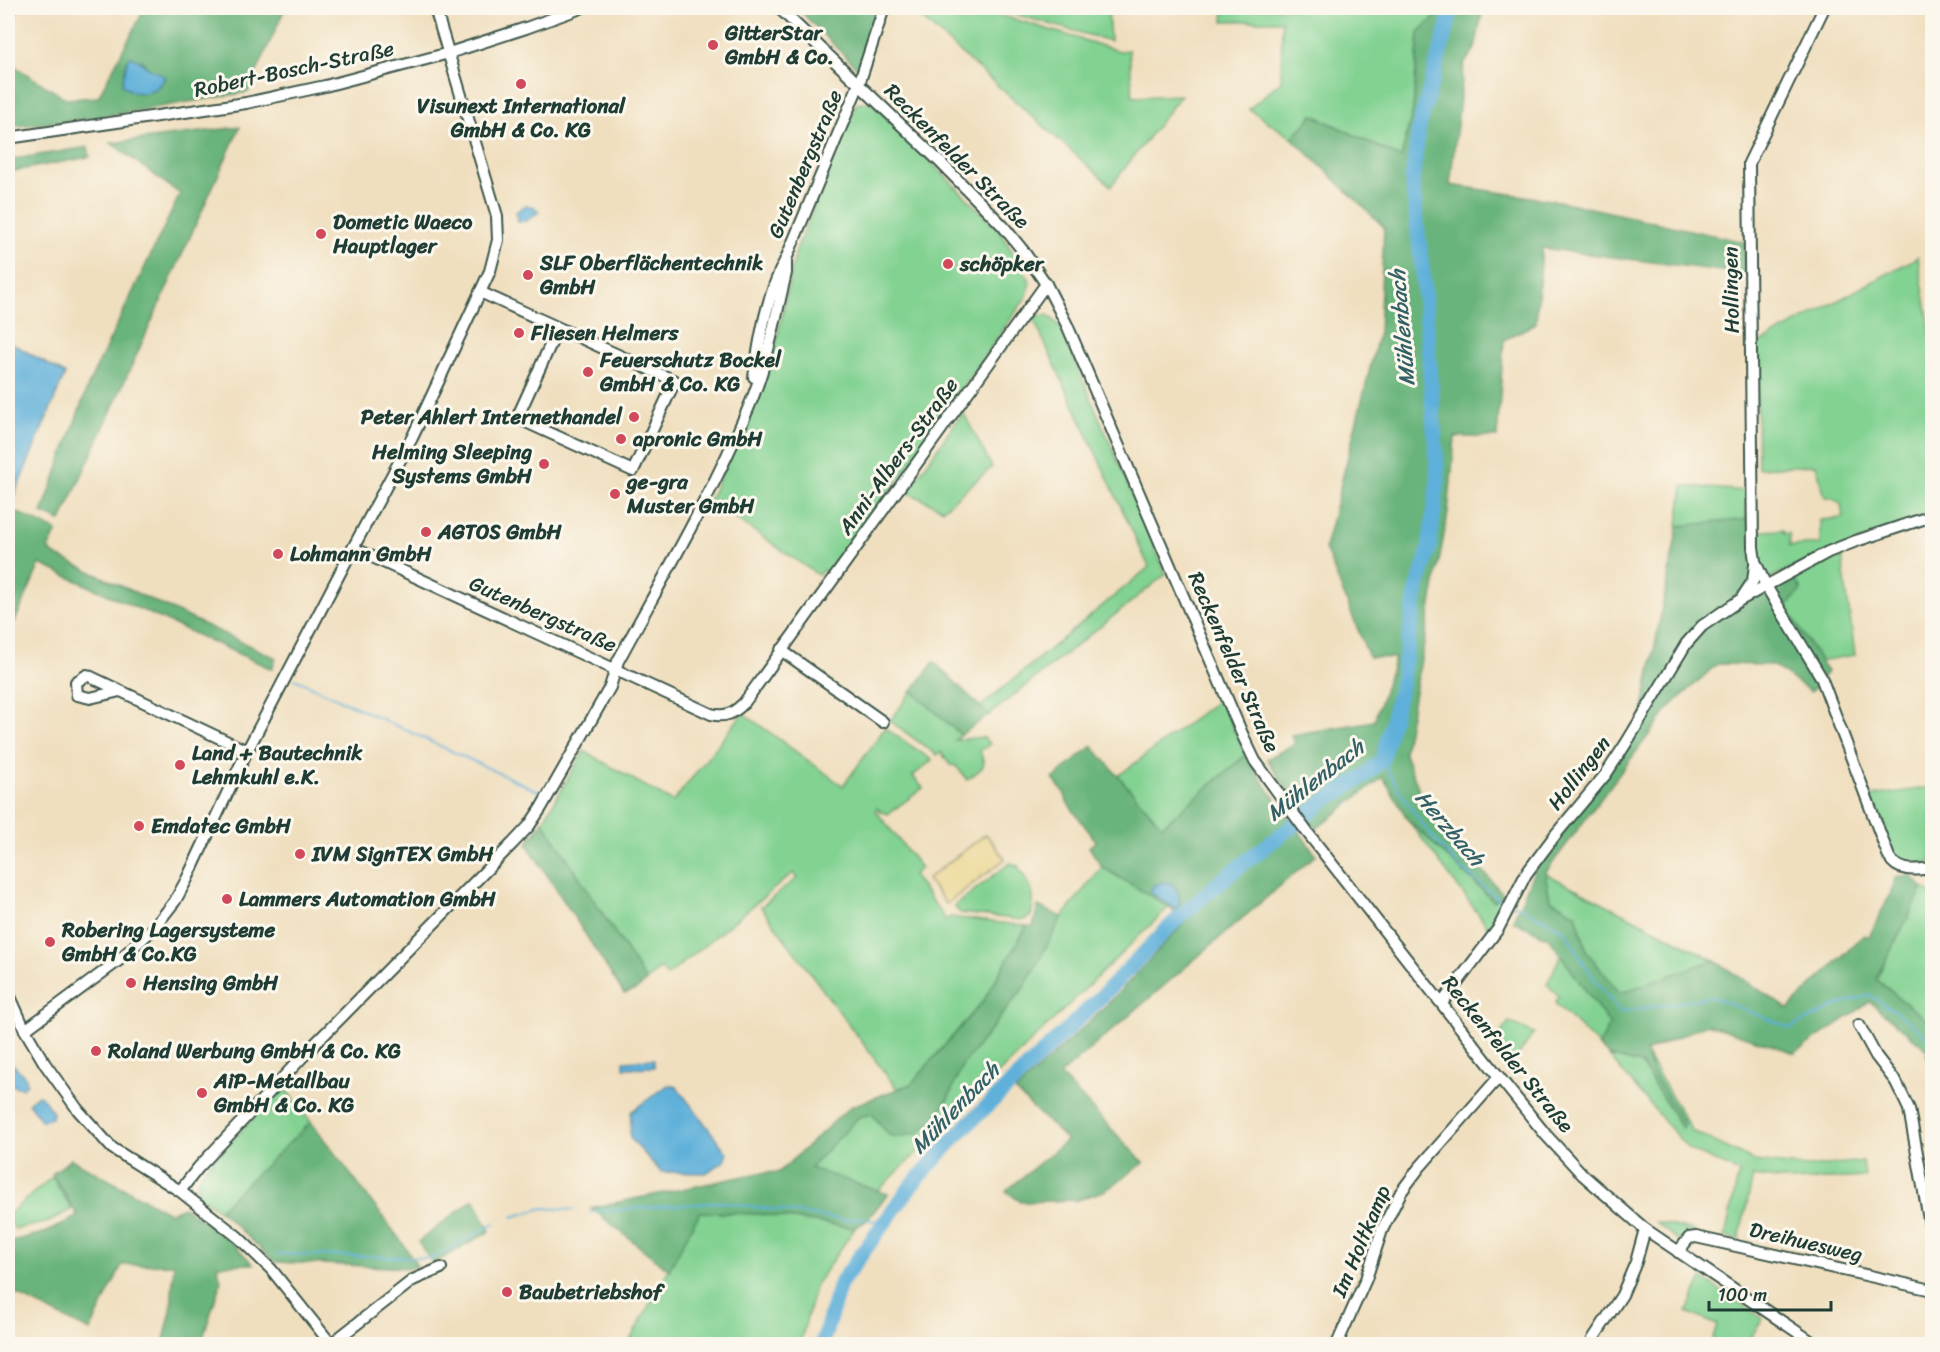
<svg xmlns="http://www.w3.org/2000/svg" width="1940" height="1352" font-family="Sriracha,sans-serif">
<style>
.green{fill:#82d292;stroke:#508863;stroke-width:1.5}
.forest{fill:#69b47c;stroke:#447858;stroke-width:1.5;fill-rule:evenodd}
.sand{fill:#eeda9e;stroke:#868c69;stroke-width:1.5}
.water{fill:#5fb0da;stroke:#3f7687;stroke-width:1.5}
.lines{fill:none;stroke-linecap:round;stroke-linejoin:round}
.stream{stroke:#5fb0da;stroke-width:2}
.river{stroke:#5fb0da;stroke-width:15}
.minor-casing{stroke:#3e5549;stroke-width:14}
.minor{stroke:#fff;stroke-width:10}
.poi-dot{fill:#d1495b;stroke:#fbf7ec;stroke-width:2}
.labels{text-anchor:middle;dominant-baseline:central;stroke-width:6;stroke-linejoin:round;paint-order:stroke}
.poi-label{font-size:21px;font-weight:bold;fill:#1f3d34;stroke:#fbf7ec;text-anchor:start}
.street-label{font-size:21px;fill:#1f3d34;stroke:#fbf7ec}
.water-label{font-size:22px;font-style:italic;fill:#326066;stroke:#fbf7ec}
</style>
<rect width="100%" height="100%" fill="#fbf7ec"/>
<filter id="ink" filterUnits="userSpaceOnUse"><feTurbulence type="fractalNoise" baseFrequency=".0167" numOctaves="2"/><feDisplacementMap in="SourceGraphic" scale="12" xChannelSelector="R" yChannelSelector="G"/><feConvolveMatrix kernelMatrix="1 2 1 2 8 2 1 2 1" color-interpolation-filters="sRGB"/></filter>
<filter id="wash" filterUnits="userSpaceOnUse"><feTurbulence type="fractalNoise" baseFrequency=".008" numOctaves="4" result="noise"/><feDisplacementMap in="SourceGraphic" scale="24" xChannelSelector="R" yChannelSelector="G"/><feGaussianBlur stdDeviation="1.35" result="paint"/><feColorMatrix in="noise" values="0 0 0 0 0 0 0 0 0 0 0 0 0 0 0 0 0 1.4 0 .05"/><feComposite in="paint" operator="in"/></filter>
<g filter="url(#wash)">
<rect width="100%" height="100%" fill="#f0dfbf"/>
<g class="green">
<polygon points="910,8 977,8 1120,51 1129,50 1133,97 1181,95 1111,186"/>
<polygon points="993,8 1108,8 1110,41"/>
<polygon points="1224,8 1443,8 1443,10 1419,32 1413,110 1401,158 1313,115 1292,138 1249,109 1281,81 1282,21 1223,21"/>
<polygon points="871,102 999,230 1030,281 1027,296 905,471 827,572 823,570 818,575 709,500 752,410 775,347 796,250 856,104"/>
<polygon points="1918,257 1932,342 1932,513 1771,577 1767,577 1757,562 1758,531 1783,530 1784,534 1789,533 1790,546 1820,544 1820,520 1843,518 1841,504 1831,497 1825,497 1816,465 1758,468 1756,345"/>
<polygon points="1048,315 1060,326 1166,574 989,715 980,707 1149,567 1032,316"/>
<polygon points="963,412 992,467 943,509 907,492"/>
<polygon points="1683,486 1748,491 1746,520 1678,526"/>
<polygon points="1841,550 1855,655 1820,661 1786,607 1801,590 1792,574"/>
<polygon points="912,691 961,735 955,740 983,737 990,744 980,751 984,763 982,768 967,780 956,766 950,765 941,752 937,755 890,721"/>
<polygon points="1220,699 1246,755 1162,826 1118,776"/>
<polygon points="743,713 843,786 885,728 932,760 913,776 923,788 888,814 881,812 877,808 876,811 921,868 913,875 946,920 950,917 1027,926 984,1000 911,1084 897,1089 761,907 797,878 793,873 667,976 661,968 646,981 543,821 584,751 673,802"/>
<path d="M 1932,787 L 1932,863 C 1923,864 1912,867 1904,865 C 1888,860 1876,812 1870,796 Z"/>
<polygon points="1408,820 1494,901 1504,895 1491,931"/>
<path d="M 1010,863 L 1017,865 C 1030,886 1037,890 1031,916 L 1024,920 L 960,913 L 954,906 Z"/>
<polygon points="1102,867 1169,907 878,1191 810,1168 859,1116 872,1114 889,1135 947,1101 962,1066 1025,986 1062,917"/>
<polygon points="1545,873 1714,960 1620,994 1587,952 1576,914 1550,899"/>
<polygon points="1923,888 1932,894 1932,1025 1876,979"/>
<polygon points="1561,955 1610,1025 1599,1046 1555,1003 1559,996 1547,984"/>
<polygon points="1509,1022 1534,1033 1507,1071 1490,1048"/>
<polygon points="1645,1052 1692,1131 1754,1161 1808,1167 1863,1161 1865,1177 1792,1181 1753,1176 1739,1240 1725,1237 1739,1172 1688,1149 1609,1056 1641,1064 1682,1128 1685,1125 1654,1075"/>
<path d="M 284,1087 L 311,1122 L 219,1210 C 197,1195 188,1191 206,1167 Z"/>
<polygon points="52,1177 72,1209 49,1222 15,1229 8,1219 8,1215"/>
<polygon points="700,1212 759,1214 855,1228 816,1284 800,1344 628,1344"/>
<polygon points="1655,1222 1695,1231 1679,1241"/>
<polygon points="1702,1278 1763,1319 1746,1344 1711,1344 1717,1325 1687,1312"/>
</g>
<g class="forest">
<polygon points="8,8 19,8 8,31"/>
<path d="M 145,8 L 265,8 L 271,11 L 273,8 L 285,8 L 248,92 L 87,119 L 8,127 L 8,62 L 66,99 L 98,97 ZM 141,60 L 149,69 L 128,90 Z"/>
<polygon points="797,8 880,8 858,69"/>
<polygon points="1443,8 1483,8 1475,49 1464,64 1450,185 1564,202 1744,242 1745,274 1542,248 1536,323 1504,340 1497,437 1455,437 1448,513 1404,752 1426,807 1504,895 1494,901 1408,820 1383,777 1316,829 1298,806 1267,759 1295,744 1291,735 1374,721 1395,658 1369,657 1325,548 1379,332 1384,227 1292,138 1313,115 1401,158 1413,110 1419,32 1443,10"/>
<polygon points="240,127 61,521 42,513 89,383 180,194 111,143"/>
<polygon points="88,147 90,157 8,172 8,160"/>
<polygon points="8,508 57,531 48,549 55,555 276,658 272,669 40,564 8,637"/>
<polygon points="1758,518 1755,552 1766,590 1792,574 1801,590 1786,607 1827,672 1811,692 1772,665 1717,664 1669,708 1545,873 1550,899 1576,914 1587,952 1620,993 1714,960 1788,1009 1864,935 1869,937 1893,888 1895,877 1910,875 1923,888 1876,979 1932,1025 1932,1068 1926,1054 1931,1053 1870,1002 1795,1053 1707,1024 1645,1052 1654,1075 1685,1125 1682,1128 1641,1064 1609,1056 1599,1046 1610,1025 1549,938 1513,921 1535,869 1640,724 1678,526"/>
<polygon points="934,662 989,715 961,735 912,691"/>
<polygon points="1092,746 1162,826 1246,755 1262,781 1316,855 1060,1075 1144,1163 1106,1190 1078,1200 1021,1202 1006,1191 1067,1140 1015,1091 1106,1006 1185,922 1169,907 1102,867 1089,847 1096,841 1067,802 1065,794 1053,779"/>
<polygon points="543,821 646,981 636,990 624,994 527,844"/>
<polygon points="1038,906 1062,917 1025,986 962,1066 947,1101 932,1121 918,1133 898,1137 889,1135 872,1114 859,1117 810,1168 888,1194 866,1221 855,1228 759,1214 700,1212 669,1270 591,1208 759,1173 779,1172 850,1107 911,1084 984,1000 1027,926 1033,927"/>
<polygon points="311,1122 404,1245 417,1266 412,1268 275,1262 219,1210"/>
<polygon points="71,1159 169,1213 184,1207 233,1243 253,1264 217,1265 221,1281 201,1344 163,1344 171,1311 174,1264 122,1265 90,1331 8,1290 8,1242 47,1232 78,1216 52,1174"/>
<polygon points="474,1199 490,1231 433,1264 418,1242"/>
</g>
<polygon class="sand" points="986,834 1005,859 946,904 927,879"/>
<g class="water">
<path d="M 131,56 C 139,60 142,63 148,68 C 154,72 160,72 165,78 C 155,94 136,99 122,84 L 127,61 Z"/>
<polygon points="524,206 533,206 539,212 526,221 518,221 516,212"/>
<polygon points="8,341 65,374 14,496 8,493"/>
<path d="M 1165,882 C 1177,884 1178,892 1180,903 L 1176,909 L 1152,894 L 1150,891 L 1154,885 Z"/>
<polygon points="8,1059 26,1078 27,1084 22,1088 14,1086 8,1079"/>
<polygon points="654,1059 654,1067 624,1068 624,1061"/>
<polygon points="668,1085 677,1087 727,1153 725,1161 706,1173 661,1172 630,1138 631,1112"/>
<polygon points="38,1095 41,1096 53,1113 52,1118 42,1121 28,1103"/>
</g>
<g class="lines">
<g class="stream">
<polyline points="295,679 540,792"/>
<path d="M 1382,760 C 1403,799 1429,838 1461,868 C 1475,880 1490,892 1504,903 L 1508,904"/>
<polyline points="1513,905 1519,906 1565,931 1589,972 1620,1012 1713,997 1790,1028 1841,1004 1870,995 1906,1019 1932,1041"/>
<polyline points="590,1212 722,1202 845,1220 862,1218 883,1223"/>
<polyline points="512,1217 543,1208 575,1210"/>
<polyline points="277,1254 433,1258 496,1223"/>
</g>
<polyline class="river" points="822,1344 840,1284 911,1186 958,1134 1099,999 1173,923 1227,876 1329,798 1364,776 1382,760 1400,690 1417,590 1429,549 1438,481 1423,275 1412,181 1419,127 1448,24 1451,8"/>
</g>
</g>
<g filter="url(#ink)">
<g class="lines">
<g class="minor-casing">
<g id="minor">
<polyline points="779,8 941,163 1003,226 1024,252 1046,284 1067,325 1243,736 1255,761 1307,832 1499,1077 1546,1135 1583,1175 1645,1229 1815,1344"/>
<path d="M 1824,8 L 1749,163 L 1753,547 L 1755,561 L 1766,586 L 1821,677 L 1889,857 C 1898,873 1916,870 1932,868"/>
<polyline points="8,138 246,103 325,86 449,53 526,28 581,8"/>
<polyline points="480,292 675,381 633,471 517,418 558,328"/>
<path d="M 754,377 C 760,337 767,294 786,259 L 859,84 L 884,8"/>
<path d="M 353,548 L 711,714 C 725,718 734,713 744,703 L 1046,284"/>
<polyline points="1743,596 1753,581 1755,564"/>
<polyline points="781,650 883,722"/>
<polyline points="120,691 90,698 77,695 76,682 87,675 247,751 353,548 413,436 490,271 498,240 497,216 435,8"/>
<polyline points="8,992 25,1030 45,1064 78,1110 112,1148 180,1191 238,1237 271,1269 331,1344"/>
<polyline points="1442,1003 1498,929 1526,874 1556,834 1606,774 1625,745 1686,644 1702,626 1740,600 1828,552 1856,541 1932,516"/>
<polyline points="1859,1025 1876,1056 1896,1082 1909,1109 1932,1236"/>
<polyline points="25,1030 118,961 153,929 175,901 187,879 247,751"/>
<path d="M 180,1191 L 198,1168 L 308,1051 L 513,843 L 529,826 L 541,808 L 610,687 L 618,661 C 663,578 711,496 748,409 C 767,366 775,319 786,273 L 786,259"/>
<polyline points="1678,1252 1689,1238 1696,1237 1932,1290"/>
<polyline points="331,1344 413,1280 441,1268"/>
<polyline points="1337,1344 1366,1279 1382,1230 1401,1192 1419,1168 1499,1077"/>
<polyline points="1592,1344 1593,1339 1622,1295 1636,1262 1645,1229"/>
</g>
</g>
<use href="#minor" class="minor"/>
</g>
</g>
<g class="poi-dot">
<circle cx="713" cy="45" r="6"/>
<circle cx="521" cy="84" r="6"/>
<circle cx="321" cy="234" r="6"/>
<circle cx="948" cy="264" r="6"/>
<circle cx="528" cy="275" r="6"/>
<circle cx="519" cy="333" r="6"/>
<circle cx="588" cy="372" r="6"/>
<circle cx="634" cy="417" r="6"/>
<circle cx="621" cy="439" r="6"/>
<circle cx="544" cy="464" r="6"/>
<circle cx="615" cy="494" r="6"/>
<circle cx="426" cy="532" r="6"/>
<circle cx="278" cy="554" r="6"/>
<circle cx="180" cy="765" r="6"/>
<circle cx="139" cy="826" r="6"/>
<circle cx="300" cy="854" r="6"/>
<circle cx="227" cy="899" r="6"/>
<circle cx="50" cy="942" r="6"/>
<circle cx="131" cy="983" r="6"/>
<circle cx="96" cy="1051" r="6"/>
<circle cx="202" cy="1093" r="6"/>
<circle cx="507" cy="1292" r="6"/>
</g>
<g class="labels">
<g class="poi-label">
<text x="725" y="33">GitterStar<tspan x="725" dy="24">GmbH &amp; Co.</tspan></text>
<text x="521" y="106" text-anchor="middle">Visunext International<tspan x="521" dy="24">GmbH &amp; Co. KG</tspan></text>
<text x="333" y="222">Dometic Waeco<tspan x="333" dy="24">Hauptlager</tspan></text>
<text x="540" y="263">SLF Oberflächentechnik<tspan x="540" dy="24">GmbH</tspan></text>
<text x="960" y="264">schöpker</text>
<text x="531" y="333">Fliesen Helmers</text>
<text x="600" y="360">Feuerschutz Bockel<tspan x="600" dy="24">GmbH &amp; Co. KG</tspan></text>
<text x="622" y="417" text-anchor="end">Peter Ahlert Internethandel</text>
<text x="633" y="439">apronic GmbH</text>
<text x="532" y="452" text-anchor="end">Helming Sleeping<tspan x="532" dy="24">Systems GmbH</tspan></text>
<text x="627" y="482">ge-gra<tspan x="627" dy="24">Muster GmbH</tspan></text>
<text x="438" y="532">AGTOS GmbH</text>
<text x="290" y="554">Lohmann GmbH</text>
<text x="192" y="753">Land + Bautechnik<tspan x="192" dy="24">Lehmkuhl e.K.</tspan></text>
<text x="151" y="826">Emdatec GmbH</text>
<text x="312" y="854">IVM SignTEX GmbH</text>
<text x="239" y="899">Lammers Automation GmbH</text>
<text x="62" y="930">Robering Lagersysteme<tspan x="62" dy="24">GmbH &amp; Co.KG</tspan></text>
<text x="143" y="983">Hensing GmbH</text>
<text x="108" y="1051">Roland Werbung GmbH &amp; Co. KG</text>
<text x="214" y="1081">AiP-Metallbau<tspan x="214" dy="24">GmbH &amp; Co. KG</tspan></text>
<text x="519" y="1292">Baubetriebshof</text>
</g>
<g class="street-label">
<text transform="translate(294 69) rotate(-12)">Robert-Bosch-Straße</text>
<text transform="translate(957 156) rotate(45)">Reckenfelder Straße</text>
<text transform="translate(805 164) rotate(-67)">Gutenbergstraße</text>
<text transform="translate(1731 290) rotate(-91)">Hollingen</text>
<text transform="translate(898 456) rotate(-54)">Anni-Albers-Straße</text>
<text transform="translate(543 614) rotate(24)">Gutenbergstraße</text>
<text transform="translate(1234 662) rotate(66)">Reckenfelder Straße</text>
<text transform="translate(1579 773) rotate(-52)">Hollingen</text>
<text transform="translate(1508 1054) rotate(51)">Reckenfelder Straße</text>
<text transform="translate(1361 1241) rotate(-67)">Im Holtkamp</text>
<text transform="translate(1806 1242) rotate(13)">Dreihuesweg</text>
</g>
<g class="water-label">
<text transform="translate(1402 328) rotate(-95)">Mühlenbach</text>
<text transform="translate(1315 780) rotate(-38)">Mühlenbach</text>
<text transform="translate(1450 828) rotate(49)">Herzbach</text>
<text transform="translate(955 1108) rotate(-46)">Mühlenbach</text>
</g>
</g>
<rect width="1940" height="1352" fill="none" stroke="#fbf7ec" stroke-width="30"/>
<path d="M1709 1301v9h122v-9" fill="none" stroke="#1f3d34" stroke-width="3"/>
<text x="1718" y="1301" font-size="18" fill="#1f3d34" stroke="#fbf7ec" stroke-width="4.5" paint-order="stroke">100 m</text>
</svg>
